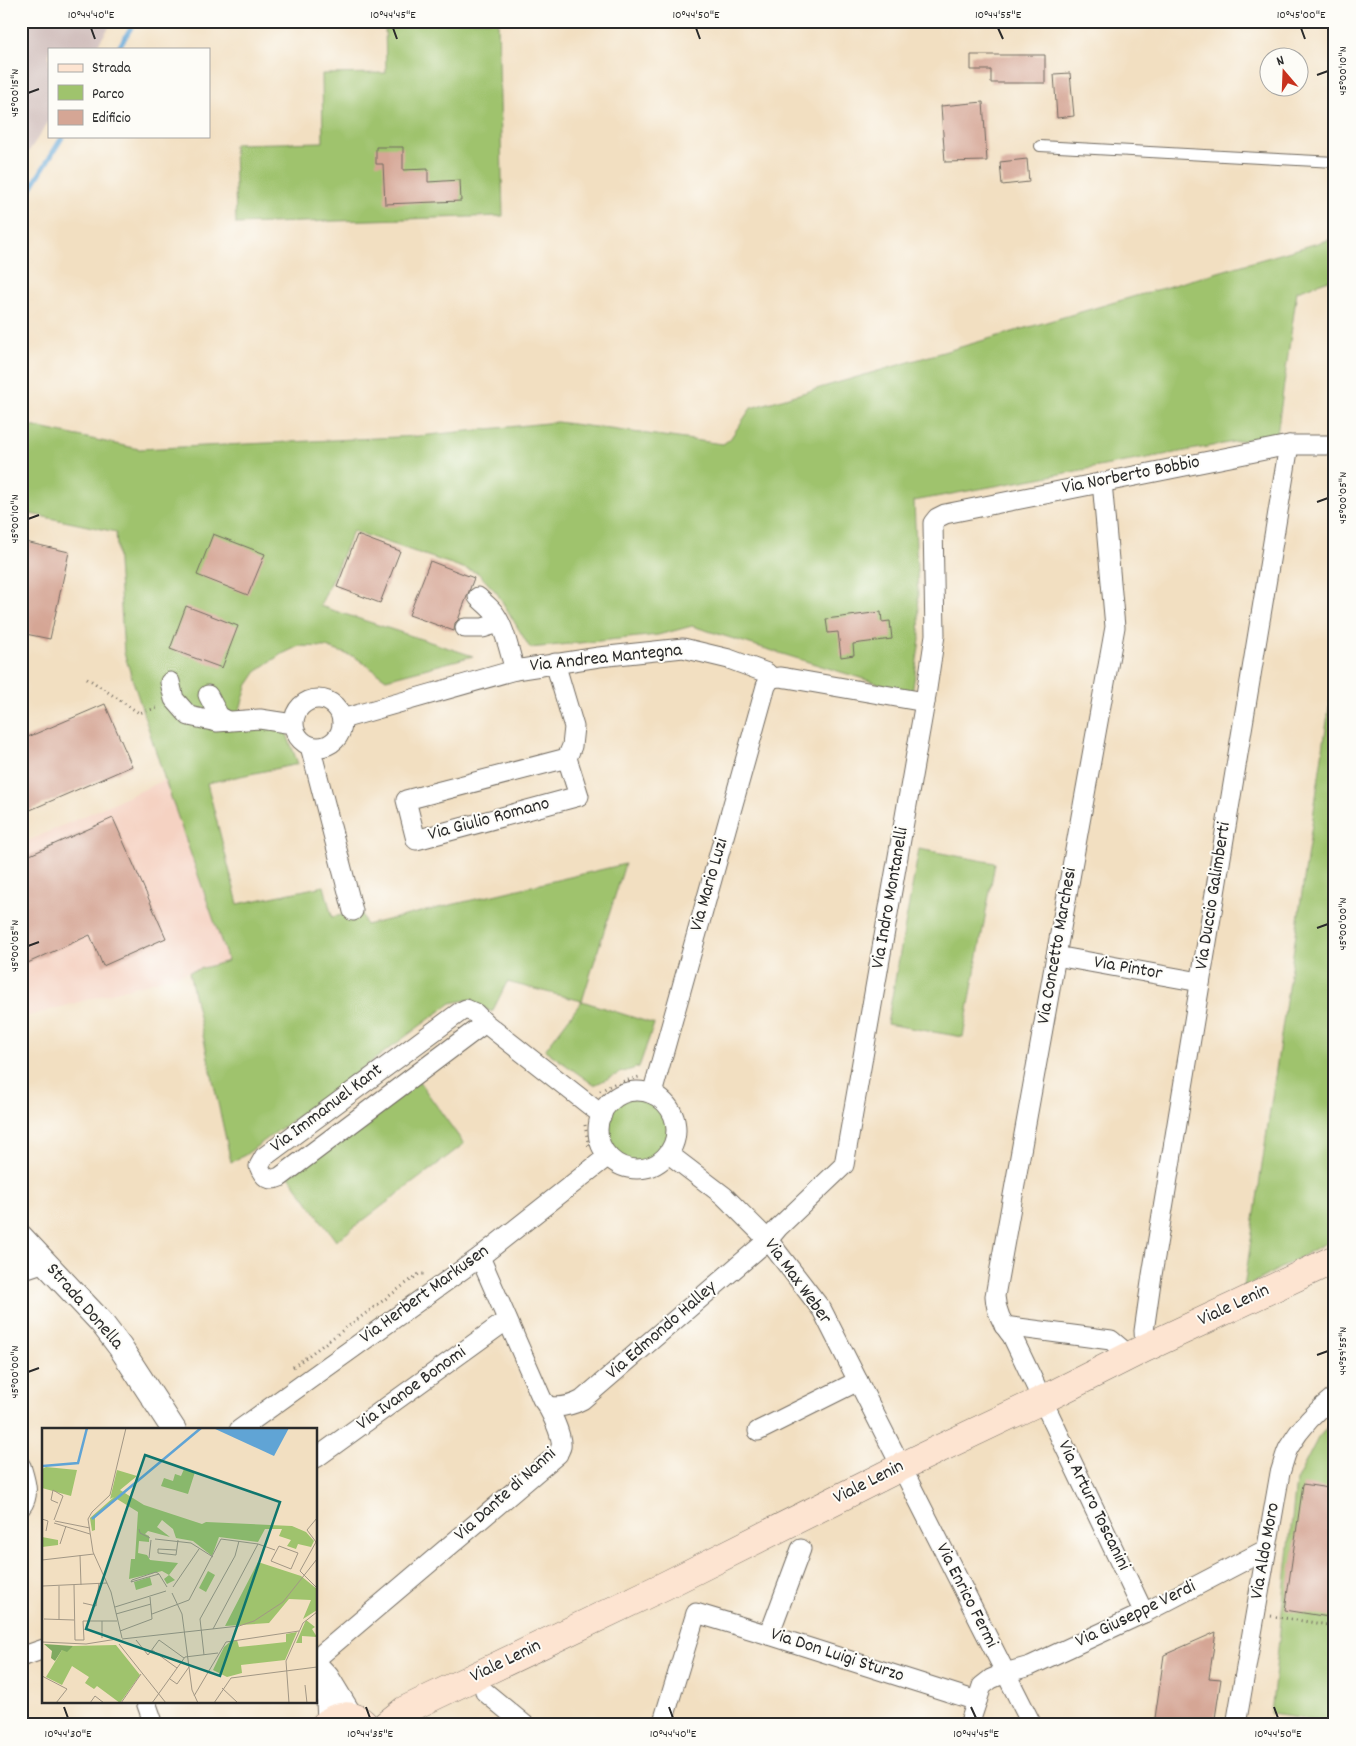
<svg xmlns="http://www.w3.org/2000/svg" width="1356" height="1746" font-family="Dekko,sans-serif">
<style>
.built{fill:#f5d2c2}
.industrial{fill:#d1bfbd}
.green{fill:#9fc36d;stroke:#65774c}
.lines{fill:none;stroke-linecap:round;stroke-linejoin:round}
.stream{stroke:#60a4d5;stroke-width:5}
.building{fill:#d5a695}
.service-casing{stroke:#716a60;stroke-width:12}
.minor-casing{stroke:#716a60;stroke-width:21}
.tertiary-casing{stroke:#716a60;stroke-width:26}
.secondary-casing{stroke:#716a60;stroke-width:29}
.path{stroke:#716a60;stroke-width:3;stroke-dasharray:1 4;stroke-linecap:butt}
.service{stroke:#fff;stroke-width:10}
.minor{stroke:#fff;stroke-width:19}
.tertiary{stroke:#fff;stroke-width:24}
.secondary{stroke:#fde4d1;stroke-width:28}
.ticks{fill:none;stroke:#2b2b2b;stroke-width:2}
.labels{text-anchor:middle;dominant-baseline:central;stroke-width:4;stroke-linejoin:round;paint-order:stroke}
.street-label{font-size:19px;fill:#2b2b2b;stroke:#fdfcf7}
.inset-river{fill:none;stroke:#60a4d5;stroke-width:2.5}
.inset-road{fill:none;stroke:#a29785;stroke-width:1}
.view{fill:#0f766e;fill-opacity:0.15;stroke:#0f766e;stroke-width:2.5}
.inset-edge{fill:none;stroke:#2b2b2b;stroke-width:2.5}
.neatline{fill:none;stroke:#2b2b2b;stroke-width:2}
.ticks-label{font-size:12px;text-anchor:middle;fill:#2b2b2b}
</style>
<rect width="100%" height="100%" fill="#fdfcf7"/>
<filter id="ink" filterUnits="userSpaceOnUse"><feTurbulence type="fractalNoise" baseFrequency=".02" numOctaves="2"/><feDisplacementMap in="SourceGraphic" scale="10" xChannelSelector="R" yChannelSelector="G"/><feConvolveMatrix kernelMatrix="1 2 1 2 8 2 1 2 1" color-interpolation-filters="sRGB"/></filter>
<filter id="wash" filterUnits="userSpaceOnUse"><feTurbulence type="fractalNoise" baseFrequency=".0096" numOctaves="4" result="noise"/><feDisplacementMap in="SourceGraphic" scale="20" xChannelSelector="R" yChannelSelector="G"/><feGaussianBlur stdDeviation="1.12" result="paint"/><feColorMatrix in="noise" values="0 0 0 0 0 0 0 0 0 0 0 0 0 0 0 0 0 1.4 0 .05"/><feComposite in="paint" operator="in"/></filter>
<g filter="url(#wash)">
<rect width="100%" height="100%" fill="#f2dfc1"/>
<polygon class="built" points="165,780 228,961 21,1018 21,844"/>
<polygon class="industrial" points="21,21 113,21 95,49 49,49 49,121 21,163"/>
<g class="green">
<polygon points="385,21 498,21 503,216 236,224 234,144 323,142 322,74 386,73"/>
<polygon points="1335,238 1335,278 1297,291 1277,434 914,501 920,640 912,694 692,626 658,635 530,648 497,593 478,573 353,531 320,606 473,656 386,679 355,657 326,647 299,646 280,655 258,670 247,686 239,713 283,714 287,734 298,764 207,783 238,904 324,886 332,917 361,911 366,925 625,864 582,1001 654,1024 639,1067 620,1073 594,1085 545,1050 582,1001 507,982 492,1012 467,1000 451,1003 245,1155 231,1162 189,972 228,961 165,780 124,653 116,532 21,512 21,424 139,449 419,436 557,422 723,444 730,439 751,408"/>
<polygon points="1335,667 1335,1238 1244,1288"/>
<polygon points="919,849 995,863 963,1037 887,1024"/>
<polygon points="418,1080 464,1144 336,1241 289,1176"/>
<circle cx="639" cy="1129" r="33"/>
<polygon points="1335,1418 1335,1723 1271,1714 1296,1481 1318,1438"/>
</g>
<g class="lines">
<g class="stream">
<polyline points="118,49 135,21"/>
<polyline points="21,204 63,136"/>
</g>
</g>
<g id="blocks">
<g class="building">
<polygon points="971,55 1045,55 1045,83 991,83 991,70 971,70"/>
<polygon points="1070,73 1074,116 1057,118 1054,74"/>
<polygon points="983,102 987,161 945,162 941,106"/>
<polygon points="376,147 403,147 403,170 428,169 428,182 460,180 461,201 385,204 383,164 376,164"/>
<polygon points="1027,159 1029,182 1002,185 1000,162"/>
<polygon points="213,534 265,554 248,595 197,575"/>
<polygon points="357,535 400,551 380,603 337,587"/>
<polygon points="21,541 69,552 50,639 21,633"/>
<polygon points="430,561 474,578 458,620 455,623 454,631 409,615"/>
<polygon points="186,606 238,626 222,668 170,649"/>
<polygon points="881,612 882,622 890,621 892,639 853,644 854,655 841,657 838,632 828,633 826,619"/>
<polygon points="105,704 132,766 21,814 21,740"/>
<polygon points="113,818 166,938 103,966 90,935 21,966 21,859"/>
<polygon points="1303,1484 1335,1489 1335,1618 1285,1610"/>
<polygon points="1216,1632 1209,1678 1221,1679 1214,1725 1154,1725 1164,1655"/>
</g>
</g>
</g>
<g filter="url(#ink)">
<use href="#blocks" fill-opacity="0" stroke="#716a60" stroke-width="1"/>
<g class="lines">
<g class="service-casing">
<polyline id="service" points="1040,146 1335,162"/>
</g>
<g class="minor-casing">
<g id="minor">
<path d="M 1102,482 L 1115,627 L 995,1296 C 996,1312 1002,1324 1012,1336 L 1144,1613"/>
<path d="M 478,597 C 484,603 491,608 495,614 C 506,630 509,652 515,670"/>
<polyline points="465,628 483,628 499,623"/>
<polyline points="555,663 574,727 572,746 567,758 579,796 416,840 406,800 567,758"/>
<polyline points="170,682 174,699 189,716 217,722 260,719 293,724"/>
<polyline points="208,695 219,716 228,721"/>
<circle cx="318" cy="723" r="24"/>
<polyline points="342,719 515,670 599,657 683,648 729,659 767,673 771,678 780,677 787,678 925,702"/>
<polyline points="310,746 353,911"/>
<polyline points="1056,956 1200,982"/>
<path d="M 485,1023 L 280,1177 C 269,1182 263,1177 259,1166 L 264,1157 L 460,1012 L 466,1009 L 475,1013 L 485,1023 L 602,1115"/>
<circle cx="637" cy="1130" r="39"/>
<polyline points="652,1094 766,686 771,678"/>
<polyline points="669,1154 724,1196 768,1240 822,1310 1032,1725"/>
<polyline points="21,1270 45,1262"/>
<polyline points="1004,1326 1111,1340 1130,1356"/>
<polyline points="1145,1348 1144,1331 1152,1275 1289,445"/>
<path d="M 548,1406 C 560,1408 571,1406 582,1400 L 768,1240 L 778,1228 L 844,1165 L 925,702 L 935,635 L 933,523 L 937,518 L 945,514 L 1289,445 L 1335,445"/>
<polyline points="239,1430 480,1257 608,1156"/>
<polyline points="758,1431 858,1381"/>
<polyline points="316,1458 507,1320"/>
<path d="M 21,1466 C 25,1480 31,1495 21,1507"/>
<polyline points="769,1635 801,1549"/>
<polyline points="21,1657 44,1649"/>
<path d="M 316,1659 L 558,1454 C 558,1453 561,1448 561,1447 C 563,1436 549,1407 542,1399 L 480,1257"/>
<polyline points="316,1662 329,1676 354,1717"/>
<polyline points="319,1673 326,1700 327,1723"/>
<polyline points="485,1692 525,1725"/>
<polyline points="146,1702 154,1725"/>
<polyline points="662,1725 696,1613 769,1635 977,1701"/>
<polyline points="969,1725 982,1686 991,1679 1005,1673 1030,1666 1144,1613 1265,1550"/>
<path d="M 1236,1725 L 1280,1473 C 1283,1465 1285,1454 1289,1447 C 1301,1427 1317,1410 1335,1396"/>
</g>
</g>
<g class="tertiary-casing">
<polyline id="tertiary" points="21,1237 101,1322 120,1347 174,1430"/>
</g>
<g class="secondary-casing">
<g id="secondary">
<path d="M 325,1725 C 336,1714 354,1713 365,1725"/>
<polyline points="386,1725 405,1710 664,1586 901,1467 1042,1400 1145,1348 1335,1259"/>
</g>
</g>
<g class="path">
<polyline points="87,678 139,713 160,707"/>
<polyline points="600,1091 614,1084 639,1077"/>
<polyline points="585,1125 589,1148"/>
<polyline points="293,1367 419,1274 424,1274"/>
<polyline points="1271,1616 1335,1626"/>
<polyline points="1253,1720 1289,1725"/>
</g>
<use href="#service" class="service"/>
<use href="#minor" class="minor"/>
<use href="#tertiary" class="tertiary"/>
<use href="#secondary" class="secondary"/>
</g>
</g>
<path class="ticks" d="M 91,28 L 95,39M 393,28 L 397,39M 696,28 L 700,39M 998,28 L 1003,39M 1301,28 L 1305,39M 1317,75 L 1328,71M 28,93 L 39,89M 1317,502 L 1328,498M 28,519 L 39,515M 1317,928 L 1328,924M 28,946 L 39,942M 1317,1355 L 1328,1351M 28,1372 L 39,1368M 64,1707 L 68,1718M 366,1707 L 370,1718M 669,1707 L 673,1718M 971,1707 L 976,1718M 1274,1707 L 1278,1718"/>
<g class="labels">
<g class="street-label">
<text transform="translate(1131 476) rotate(-11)">Via Norberto Bobbio</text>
<text transform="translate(606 659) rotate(-6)">Via Andrea Mantegna</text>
<text transform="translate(489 820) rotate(-15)">Via Giulio Romano</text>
<text transform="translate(710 885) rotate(-74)">Via Mario Luzi</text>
<text transform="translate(1214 896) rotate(-81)">Via Duccio Galimberti</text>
<text transform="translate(891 898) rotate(-80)">Via Indro Montanelli</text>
<text transform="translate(1058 946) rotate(-80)">Via Concetto Marchesi</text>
<text transform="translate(1128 969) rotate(10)">Via Pintor</text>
<text transform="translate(327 1109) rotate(-37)">Via Immanuel Kant</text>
<text transform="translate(797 1282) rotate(54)">Via Max Weber</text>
<text transform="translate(425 1295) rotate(-36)">Via Herbert Markusen</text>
<text transform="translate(1234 1306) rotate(-25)">Viale Lenin</text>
<text transform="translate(84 1307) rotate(49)">Strada Donella</text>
<text transform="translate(662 1331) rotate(-41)">Via Edmondo Halley</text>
<text transform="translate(412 1389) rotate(-36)">Via Ivanoe Bonomi</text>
<text transform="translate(869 1483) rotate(-27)">Viale Lenin</text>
<text transform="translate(506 1495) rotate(-42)">Via Dante di Nanni</text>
<text transform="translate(1093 1506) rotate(64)">Via Arturo Toscanini</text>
<text transform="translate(1266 1551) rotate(-80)">Via Aldo Moro</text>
<text transform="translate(966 1596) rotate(63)">Via Enrico Fermi</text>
<text transform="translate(1136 1615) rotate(-26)">Via Giuseppe Verdi</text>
<text transform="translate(837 1656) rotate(18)">Via Don Luigi Sturzo</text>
<text transform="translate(506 1662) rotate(-26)">Viale Lenin</text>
</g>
</g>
<g transform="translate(42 1428)">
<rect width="275" height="275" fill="#f2dfc1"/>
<path d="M 4,39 L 35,42 L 29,68 L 0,60 L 0,41 ZM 142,41 L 153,44 L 146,66 L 119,58 L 122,50 L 131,53 L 133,46 L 139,48 ZM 75,42 L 95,48 L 78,62 L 102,77 L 160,96 L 164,94 L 250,98 L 264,104 L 272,113 L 269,119 L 256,116 L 254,121 L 245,118 L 249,112 L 237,108 L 240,101 L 223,101 L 216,114 L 177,109 L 170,128 L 151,113 L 134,110 L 131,101 L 120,92 L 115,99 L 128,109 L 106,103 L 103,106 L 107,108 L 107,114 L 97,113 L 96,125 L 105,127 L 108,132 L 136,135 L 127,147 L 133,152 L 125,156 L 122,151 L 127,147 L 120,143 L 87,151 L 89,131 L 93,131 L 96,84 L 75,71 L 53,89 L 53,102 L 50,103 L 48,90 L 72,69 L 68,71 ZM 0,109 L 16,112 L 16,117 L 0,119 ZM 216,134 L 259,148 L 275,161 L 275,182 L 261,191 L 269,172 L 247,171 L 227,195 L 183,198 ZM 166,143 L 173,147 L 164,164 L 157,160 ZM 108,149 L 110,157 L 94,162 L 92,154 ZM 264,192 L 273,199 L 270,201 L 275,209 L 260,208 L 260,215 L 254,215 ZM 255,204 L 243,232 L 199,237 L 200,245 L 185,249 L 171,242 L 182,219 L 189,213 L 195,212 L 197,219 L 244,214 L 244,206 ZM 74,217 L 98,247 L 78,275 L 55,258 L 52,261 L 43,255 L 47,249 L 30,238 L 20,257 L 4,249 L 20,222 L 31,218 Z" fill="#9fc36d"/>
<path d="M 2,216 L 31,218 L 25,224 L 20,222 L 13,233 L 9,230 L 10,223 Z" fill="#7fa960"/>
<path d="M 171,0 L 247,0 L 232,28 Z" fill="#60a4d5"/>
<path class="inset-river" d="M 1,38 L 36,35 L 45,0M 50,91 L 159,0"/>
<path class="inset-road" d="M 275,90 L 265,102 L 274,114 L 258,143 L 275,160M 0,91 L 6,93 L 4,103M 12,92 L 21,68 L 11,62 L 9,72 L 16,75M 13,93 L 48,100M 12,95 L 48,106M 97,101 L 98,105 L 108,110M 113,111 L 149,115 L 171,129M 18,116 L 24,98M 237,118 L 256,125 L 249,141 L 229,133 ZM 134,122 L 116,121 L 116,125 L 134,127 L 136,112M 38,127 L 39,157M 107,130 L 109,112M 0,132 L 52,126M 0,142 L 0,191M 114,144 L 117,146 L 89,154 L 90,152 ZM 117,146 L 125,159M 32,157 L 33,212 L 42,212 L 41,193 L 75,193M 1,158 L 65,155M 17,158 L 17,192M 131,159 L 157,121M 130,165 L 140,186 L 150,262 L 156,275M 41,175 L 54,178 L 57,155M 73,179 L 124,163M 74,186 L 109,176M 110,186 L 147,172 L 179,111 L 216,116 L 233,122M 2,191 L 32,192M 60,193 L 60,210M 171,201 L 216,116M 78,203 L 110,191 L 108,169M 80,210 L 69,164 L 51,124 L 46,91 L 50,84 L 68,67 L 84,0M 80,211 L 197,198 L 212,193 L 241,174 L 275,131M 94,212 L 106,227 L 117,212 L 142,230M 0,214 L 44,216 L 75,211M 77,216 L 124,275M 110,222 L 135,240M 162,227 L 158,191 L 193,128 L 197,113M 0,248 L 25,261 L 14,275M 128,251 L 135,256 L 147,239M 263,257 L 265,275M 180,260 L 196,275M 152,268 L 184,214 L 257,203M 48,275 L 53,268 L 62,275M 79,275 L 99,246M 110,275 L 143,229 L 176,225M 172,275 L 189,250 L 275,239M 247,275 L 244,233 L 261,195 L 275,184"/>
<path class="view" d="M 103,27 L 238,74 L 178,248 L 44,201 Z"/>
<rect width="275" height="275" class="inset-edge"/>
</g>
<rect width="1356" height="1746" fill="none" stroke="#fdfcf7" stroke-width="55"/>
<rect x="48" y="48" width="162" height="90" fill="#fdfcf7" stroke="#a9a8a5"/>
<rect x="58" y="64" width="25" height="8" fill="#fde4d1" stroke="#a9a8a5"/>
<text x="92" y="72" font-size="15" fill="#2b2b2b">Strada</text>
<rect x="58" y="85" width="25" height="15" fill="#9fc36d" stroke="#a9a8a5"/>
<text x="92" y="98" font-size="15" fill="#2b2b2b">Parco</text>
<rect x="58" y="110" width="25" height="15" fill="#d5a695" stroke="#a9a8a5"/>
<text x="92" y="122" font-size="15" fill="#2b2b2b">Edificio</text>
<g transform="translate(1284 72) rotate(341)"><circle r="24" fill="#fdfcf7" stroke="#a9a8a5"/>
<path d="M0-4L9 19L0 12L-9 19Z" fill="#c8321e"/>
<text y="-8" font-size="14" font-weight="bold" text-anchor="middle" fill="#2b2b2b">N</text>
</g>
<rect x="28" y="28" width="1300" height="1690" class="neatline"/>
<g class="ticks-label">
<text x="91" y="18">10°44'40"E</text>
<text x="393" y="18">10°44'45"E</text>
<text x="696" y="18">10°44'50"E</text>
<text x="998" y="18">10°44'55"E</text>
<text x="1301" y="18">10°45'00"E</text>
<text transform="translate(1342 71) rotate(-90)" y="4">45°00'10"N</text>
<text transform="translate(14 93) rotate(-90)" y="4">45°00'15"N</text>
<text transform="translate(1342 498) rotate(-90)" y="4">45°00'05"N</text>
<text transform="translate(14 519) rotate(-90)" y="4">45°00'10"N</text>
<text transform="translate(1342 924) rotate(-90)" y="4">45°00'00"N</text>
<text transform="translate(14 946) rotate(-90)" y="4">45°00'05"N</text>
<text transform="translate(1342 1351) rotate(-90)" y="4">44°59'55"N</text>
<text transform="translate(14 1372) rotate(-90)" y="4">45°00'00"N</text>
<text x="68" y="1737">10°44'30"E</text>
<text x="370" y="1737">10°44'35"E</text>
<text x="673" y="1737">10°44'40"E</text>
<text x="976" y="1737">10°44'45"E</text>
<text x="1278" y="1737">10°44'50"E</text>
</g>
</svg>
